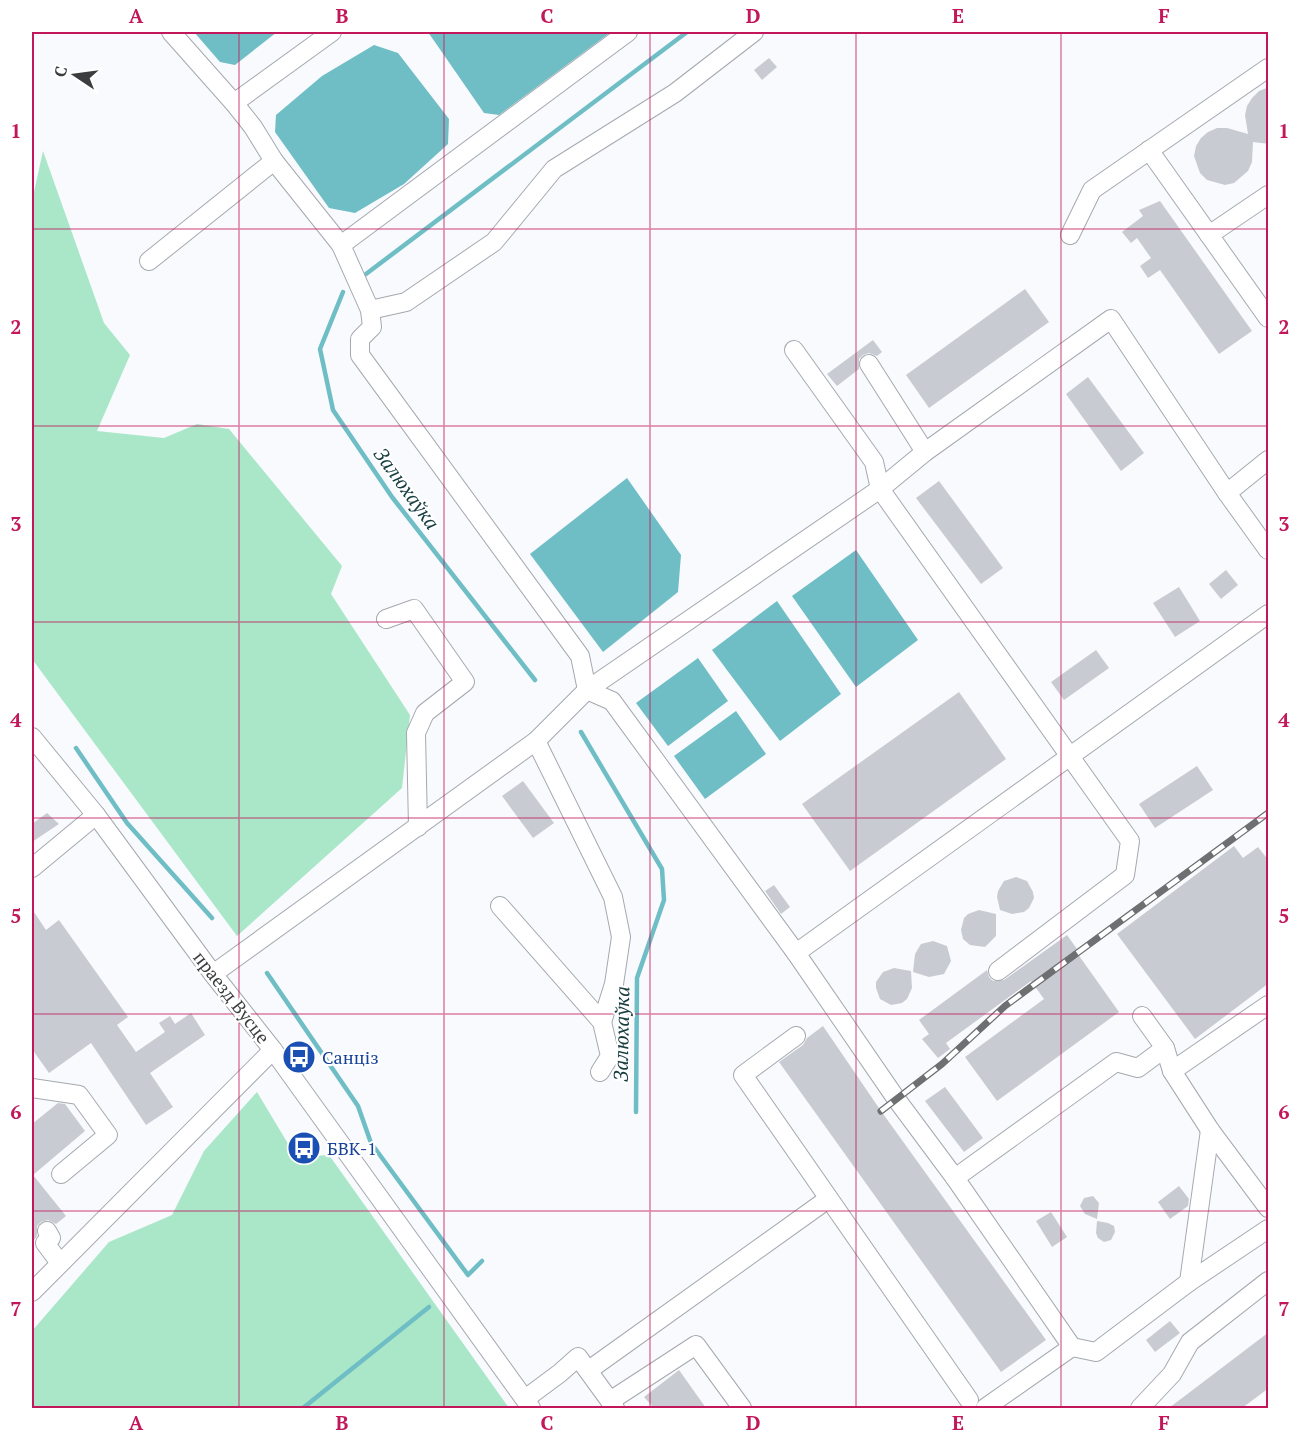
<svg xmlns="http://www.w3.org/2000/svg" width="1300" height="1440" font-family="'PT Serif',serif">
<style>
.green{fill:#a9e7c8}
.water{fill:#6fbec5}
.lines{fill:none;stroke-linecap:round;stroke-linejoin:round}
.stream{stroke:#6fbec5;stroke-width:4.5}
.building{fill:#c8ccd2}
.minor-casing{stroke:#a5a9af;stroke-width:20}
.minor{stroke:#fff;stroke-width:18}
.rail-casing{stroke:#6d6f71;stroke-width:7}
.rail{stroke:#fff;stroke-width:4.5;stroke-dasharray:14;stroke-linecap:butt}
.grid{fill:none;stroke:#c2185b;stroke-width:1.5;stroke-opacity:0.55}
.labels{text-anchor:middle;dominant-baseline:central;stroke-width:4.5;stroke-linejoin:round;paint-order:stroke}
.street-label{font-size:18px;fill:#3b3d3f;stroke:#fff}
.transit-label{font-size:18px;fill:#164399;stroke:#fff;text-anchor:start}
.water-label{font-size:20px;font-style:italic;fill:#173d40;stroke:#fff}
.neatline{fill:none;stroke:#c2185b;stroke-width:2}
.grid-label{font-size:20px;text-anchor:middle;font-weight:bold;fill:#c2185b}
</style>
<rect width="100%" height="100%" fill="#f8fafe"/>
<g class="green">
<polygon points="43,151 104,323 130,355 97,431 164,438 197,424 229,429 342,566 331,594 410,715 402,788 237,936 32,659 32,201"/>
<polygon points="257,1092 296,1157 329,1155 509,1408 32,1408 32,1331 109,1242 172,1215 204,1151"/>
</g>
<g class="water">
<polygon points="194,32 277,32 235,65 220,62"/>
<polygon points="428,32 611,32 499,115 484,113"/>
<polygon points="374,45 398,53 449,119 448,144 404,184 355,213 329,208 275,132 276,115 322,76"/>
<polygon points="627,478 681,555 678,592 603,652 530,554"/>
<polygon points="856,550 918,640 856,687 792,596"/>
<polygon points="777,601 841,694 780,741 712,650"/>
<polygon points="698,658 728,701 668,746 636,703"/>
<polygon points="736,711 766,754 705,799 674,756"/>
</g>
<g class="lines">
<g class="stream">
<polyline points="366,274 687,32"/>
<polyline points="343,292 320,349 333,410 392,497 535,680"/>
<polyline points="581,732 662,869 664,900 637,978 636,1112"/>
<polyline points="76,748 127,823 212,918"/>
<polyline points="267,973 358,1106 371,1143 468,1275 482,1261"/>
<polyline points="303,1408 429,1307"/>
</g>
</g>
<g class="building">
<polygon points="769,58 777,67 762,80 754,70"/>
<polygon points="1269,87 1269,144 1253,142 1252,162 1248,171 1234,183 1225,185 1207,180 1200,173 1194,156 1196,146 1201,138 1208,132 1217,128 1227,128 1248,134 1245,115 1247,106 1252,98 1259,91"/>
<polygon points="1160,201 1252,331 1219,354 1160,270 1148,278 1140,266 1151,258 1137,238 1131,243 1122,232 1143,216 1139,210"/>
<polygon points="1025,289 1049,322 929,408 906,375"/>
<polygon points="873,340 882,352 877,356 869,353 863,355 859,359 859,369 837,386 827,374"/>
<polygon points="1088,377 1144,453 1121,471 1066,394"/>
<polygon points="939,481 1003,568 981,584 916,498"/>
<polygon points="1226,570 1238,585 1221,599 1209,584"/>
<polygon points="1179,587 1200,621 1175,637 1153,603"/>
<polygon points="1096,650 1109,668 1064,700 1051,682"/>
<polygon points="959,692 1006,759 850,871 802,804"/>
<polygon points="1197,766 1213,790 1155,828 1139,804"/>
<polygon points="523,781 554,823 533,838 502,796"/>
<polygon points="47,813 59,824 32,842 32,824"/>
<polygon points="1234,846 1243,858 1258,847 1269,861 1269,983 1195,1039 1117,934"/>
<polygon points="1016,877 1027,881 1033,892 1034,898 1029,908 1024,912 1012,914 1000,910 997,897 998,891 1004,881"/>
<polygon points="774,885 790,907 781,914 765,891"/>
<polygon points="32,909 46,930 59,920 128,1017 117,1025 136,1052 165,1032 159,1023 170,1016 175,1024 191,1013 205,1035 150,1073 173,1107 146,1125 91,1043 49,1073 32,1049"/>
<polygon points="979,910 996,914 996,936 985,947 970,945 963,939 961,930 964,918 968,914"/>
<polygon points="1067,935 1077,949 1075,950 1119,1012 997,1101 965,1057 1044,999 1031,981 946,1043 950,1049 938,1058 922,1039 929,1034 919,1020 987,970 989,977 993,981 1004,980"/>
<polygon points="933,941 947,946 951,961 944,974 929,977 913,972 915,954 921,944"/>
<polygon points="894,968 911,971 912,988 907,999 902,1003 891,1005 880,999 876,988 876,982 883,972"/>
<polygon points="823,1026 881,1111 1046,1340 1001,1372 779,1062 803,1045 807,1038"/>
<polygon points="945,1087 983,1138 964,1152 925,1101"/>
<polygon points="58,1103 65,1104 85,1131 33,1175 66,1216 56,1224 48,1220 41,1222 37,1226 37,1236 32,1243 32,1124"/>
<polygon points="1179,1186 1189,1199 1188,1206 1170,1219 1158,1202"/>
<polygon points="1093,1196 1099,1203 1097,1219 1085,1214 1080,1206 1084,1198"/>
<polygon points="1051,1212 1067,1237 1052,1247 1036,1221"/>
<polygon points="1097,1221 1108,1223 1114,1226 1115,1232 1111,1240 1104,1242 1098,1238 1096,1233"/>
<polygon points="1170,1321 1180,1333 1155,1352 1146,1340"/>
<polygon points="1269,1332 1269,1388 1242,1408 1169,1408"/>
<polygon points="679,1370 706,1408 654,1408 644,1397"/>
</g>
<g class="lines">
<g class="minor-casing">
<g id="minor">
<polyline points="171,32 234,103 253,127 274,161 341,245 370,310 372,327 360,339 360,355 580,656 587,690 612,701 796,953 897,1100 955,1178 1072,1347"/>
<polyline points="234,103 332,32"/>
<polyline points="1149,150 1268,318"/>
<polyline points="1070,235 1092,190 1268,68"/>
<polyline points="1209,235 1268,195"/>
<polyline points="341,245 628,32"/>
<polyline points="149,261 274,161"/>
<polyline points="370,310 406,302 494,242 554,169 675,93 754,32"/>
<polyline points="794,350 874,462 880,489 1130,841 1125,875 998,971"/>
<polyline points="869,364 925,452"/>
<polyline points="1227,493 1268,460"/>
<polyline points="386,619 414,609 465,682 425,713 416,733 418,827"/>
<polyline points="32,737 96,815 213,974 273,1050 531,1408"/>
<polyline points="536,741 613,897 621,937 614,984 602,1022"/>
<polyline points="32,868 96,815"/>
<polyline points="500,906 602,1022 610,1056 600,1072"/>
<polyline points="796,953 1268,614"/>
<polyline points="213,974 536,741 587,690 880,489 925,452 1111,319 1227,493 1268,550"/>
<polyline points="1142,1016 1165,1048 1172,1071 1210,1130 1268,1208"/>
<polyline points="796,1036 743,1075 969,1400"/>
<polyline points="1172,1071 1268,1005"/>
<polyline points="32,1088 79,1095 108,1135 61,1174"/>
<polyline points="955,1178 1116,1062 1138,1068 1165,1048"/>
<polyline points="47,1231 51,1238 45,1243 60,1263"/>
<polyline points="1189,1282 1210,1130"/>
<polyline points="32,1292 273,1050"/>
<polyline points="589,1370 828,1199"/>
<polyline points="525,1399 560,1373 578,1357 610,1401"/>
<polyline points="615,1408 610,1401 696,1345 742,1408"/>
<polyline points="985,1408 1072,1347 1096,1352 1189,1282 1268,1229"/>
<polyline points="1140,1408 1172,1374 1190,1342 1268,1281"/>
</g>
</g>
<use href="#minor" class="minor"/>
<g class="rail-casing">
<polyline id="rail" points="881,1111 942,1064 1005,1006 1268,813"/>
</g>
<use href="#rail" class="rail"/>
</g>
<path class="grid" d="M 239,32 L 239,1408M 444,32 L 444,1408M 650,32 L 650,1408M 856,32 L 856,1408M 1061,32 L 1061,1408M 32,229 L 1268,229M 32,426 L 1268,426M 32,622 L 1268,622M 32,818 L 1268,818M 32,1014 L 1268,1014M 32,1211 L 1268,1211"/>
<defs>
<g id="bus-disc" transform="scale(1.725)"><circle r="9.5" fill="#1a4fb4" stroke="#fff"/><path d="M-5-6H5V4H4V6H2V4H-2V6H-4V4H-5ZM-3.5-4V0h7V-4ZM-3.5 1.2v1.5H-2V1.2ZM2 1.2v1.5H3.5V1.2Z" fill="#fff"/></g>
</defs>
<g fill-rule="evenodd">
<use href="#bus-disc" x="299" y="1057"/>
<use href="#bus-disc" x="304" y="1148"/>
</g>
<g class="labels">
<g class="street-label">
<text transform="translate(232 997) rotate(52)">праезд Вусце</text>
</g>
<g class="transit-label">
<text x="322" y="1057">Санціз</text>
<text x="327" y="1148">БВК-1</text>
</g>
<g class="water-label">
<text transform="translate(407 488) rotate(54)">Залюхаўка</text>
<text transform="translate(621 1034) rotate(-89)">Залюхаўка</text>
</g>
</g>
<rect width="1300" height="1440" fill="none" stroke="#ffffff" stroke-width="66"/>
<g transform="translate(75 75) rotate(283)" stroke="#ffffff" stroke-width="4.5" paint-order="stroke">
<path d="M0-4.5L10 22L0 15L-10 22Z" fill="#3b3d3f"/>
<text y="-9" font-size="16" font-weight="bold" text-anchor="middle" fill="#3b3d3f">С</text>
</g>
<rect x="33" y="33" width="1234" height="1374" class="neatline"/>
<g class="grid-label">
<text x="136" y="23">A</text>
<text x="342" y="23">B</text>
<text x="547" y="23">C</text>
<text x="753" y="23">D</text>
<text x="958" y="23">E</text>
<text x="1164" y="23">F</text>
<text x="16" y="138">1</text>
<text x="1284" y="138">1</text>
<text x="16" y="334">2</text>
<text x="1284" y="334">2</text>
<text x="16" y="531">3</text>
<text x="1284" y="531">3</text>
<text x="16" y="727">4</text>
<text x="1284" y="727">4</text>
<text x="16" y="923">5</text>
<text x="1284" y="923">5</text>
<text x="16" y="1119">6</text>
<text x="1284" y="1119">6</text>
<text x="16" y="1316">7</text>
<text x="1284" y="1316">7</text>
<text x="136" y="1430">A</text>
<text x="342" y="1430">B</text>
<text x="547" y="1430">C</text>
<text x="753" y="1430">D</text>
<text x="958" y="1430">E</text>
<text x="1164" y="1430">F</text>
</g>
</svg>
